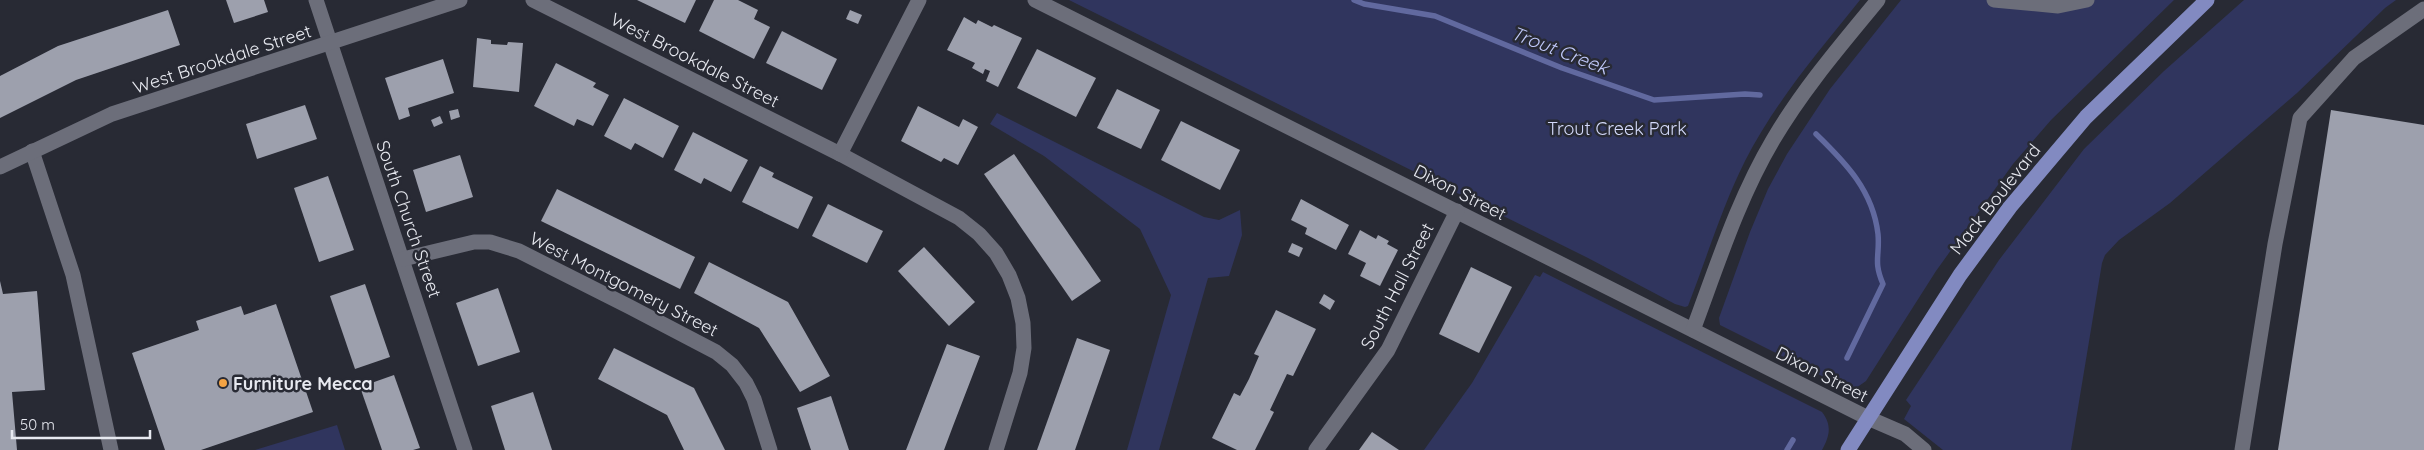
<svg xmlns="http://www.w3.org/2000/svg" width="2424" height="450" font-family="Quicksand,sans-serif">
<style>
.green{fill:#30355e}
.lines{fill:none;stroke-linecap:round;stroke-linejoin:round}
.stream{stroke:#61699f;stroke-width:5.5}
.building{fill:#9da0ad}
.minor{stroke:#6c6e7a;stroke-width:15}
.major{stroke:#828ac1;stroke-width:15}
.poi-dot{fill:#f4a344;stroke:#282a34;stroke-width:2}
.labels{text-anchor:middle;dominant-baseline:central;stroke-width:5;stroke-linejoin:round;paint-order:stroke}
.street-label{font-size:18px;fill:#e7e9f0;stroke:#282a34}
.park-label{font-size:18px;fill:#d4dafb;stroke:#282a34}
.poi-label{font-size:18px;font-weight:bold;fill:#e7e9f0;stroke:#282a34;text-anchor:start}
.water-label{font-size:19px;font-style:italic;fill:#c0c9fa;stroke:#282a34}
</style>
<rect width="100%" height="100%" fill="#282a34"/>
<g class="green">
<path d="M 1069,0 L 1860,0 C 1819,51 1775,102 1745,161 C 1722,207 1707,257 1688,306 L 1685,307 L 1675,304 L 1588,258 Z"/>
<polygon points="1901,0 2174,0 2051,120 2013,164 1936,271 1866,381 1856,388 1846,388 1720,325 1719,318 1750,232 1768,189 1787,154 1830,89"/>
<polygon points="2244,0 2396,0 2385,8 2297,93 2170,203 2119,240 2105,255 2102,263 2071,450 1943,450 1904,419 1911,406 1906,400 1999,260 2084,149 2164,71"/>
<polygon points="997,113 1204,217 1219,220 1240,210 1242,235 1229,276 1208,278 1159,450 1127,450 1171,295 1140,229 1044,156 990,124"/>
<path d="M 1543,272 L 1822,412 C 1832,425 1830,436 1822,450 L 1424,450 L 1472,383 L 1535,275 L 1540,277 Z"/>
<polygon points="337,425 345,450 255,450"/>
</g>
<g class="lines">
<g class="stream">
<polyline points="1354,0 1364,4 1435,16 1562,68 1654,100 1745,94 1760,95"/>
<path d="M 1816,134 C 1846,163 1873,191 1878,234 C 1880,256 1873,261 1883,284 L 1847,358"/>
<polyline points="1787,450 1793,440"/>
</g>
</g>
<g class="building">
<polygon points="226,0 264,0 268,12 234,23"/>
<polygon points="637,0 696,0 685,23"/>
<polygon points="714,0 738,0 758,10 754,19 770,27 754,59 699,31"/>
<polygon points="168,10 180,45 76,80 0,118 0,76 58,46"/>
<polygon points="850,10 862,15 858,24 846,19"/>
<polygon points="964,17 976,24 978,20 992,27 994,25 1022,38 998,87 986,81 990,71 985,69 983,74 972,68 975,63 947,50"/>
<polygon points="782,31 837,59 822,90 766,63"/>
<polygon points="477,38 491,40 491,44 507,45 508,42 523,43 519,92 473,87"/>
<polygon points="1037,49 1096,78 1076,117 1017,88"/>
<polygon points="443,59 454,93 408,108 410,116 399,120 385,78"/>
<polygon points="556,63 596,83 593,87 609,95 593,126 577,119 574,126 534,106"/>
<polygon points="1117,89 1160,110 1141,149 1097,128"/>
<polygon points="624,98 679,126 663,158 635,143 631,150 604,136"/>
<polygon points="305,105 317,139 257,159 246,124"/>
<polygon points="918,106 959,127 963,119 978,127 958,165 944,158 941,162 901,141"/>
<polygon points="458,109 460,117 451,120 449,111"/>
<polygon points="2331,110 2424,125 2424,450 2278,450"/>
<polygon points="440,116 443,123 434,127 431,120"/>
<polygon points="1181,121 1240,150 1220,190 1161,160"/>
<polygon points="693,132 748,160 731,192 704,178 701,184 674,170"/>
<polygon points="1014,154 1101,281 1072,301 984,174"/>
<polygon points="460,155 473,197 426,212 413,170"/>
<polygon points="760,166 774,173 772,177 813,197 798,229 742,202"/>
<polygon points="328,176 354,250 319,262 294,188"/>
<polygon points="557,189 695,257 680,289 541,221"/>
<polygon points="1301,199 1349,225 1336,250 1305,234 1307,228 1291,220"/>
<polygon points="828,204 883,231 867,263 812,236"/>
<polygon points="1360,230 1376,239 1378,235 1389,241 1387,244 1398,250 1380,286 1360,276 1366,263 1348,254"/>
<polygon points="1292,243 1303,248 1299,257 1288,252"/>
<polygon points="924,247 975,302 949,326 898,271"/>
<polygon points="709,262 788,302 830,376 800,392 759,328 694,293"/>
<polygon points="1471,267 1512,287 1479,353 1439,334"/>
<polygon points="0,281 3,294 37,291 45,390 12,392 17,450 0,450"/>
<polygon points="365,284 390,357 355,369 330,296"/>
<polygon points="498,288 520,352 478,366 456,303"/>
<polygon points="1324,294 1335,301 1330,310 1319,303"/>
<polygon points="276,304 313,412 201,450 165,450 132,353 199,330 196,321 241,306 244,315"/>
<polygon points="1276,310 1316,329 1293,376 1287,374 1270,410 1274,412 1255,450 1237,450 1212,438 1234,393 1240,396 1249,379 1259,356 1254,354"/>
<polygon points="1077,338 1110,350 1075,450 1037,450"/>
<polygon points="947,344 980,356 953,426 944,450 906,450"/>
<polygon points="614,348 694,388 725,450 684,450 667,415 598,379"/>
<polygon points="394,375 420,448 413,450 382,450 360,387"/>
<polygon points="533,392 552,450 505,450 491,406"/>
<polygon points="831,396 849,450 811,450 797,408"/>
<polygon points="1372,432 1399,450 1359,450"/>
</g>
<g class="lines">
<g class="minor">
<polyline points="316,0 465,450"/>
<polyline points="533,0 840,154 959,218 979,234 996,253 1009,275 1018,298 1023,323 1024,348 1020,373 996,450"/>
<polyline points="1035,0 1868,418 1905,434 1924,450"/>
<polyline points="1994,0 2058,6 2087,0"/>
<polyline points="32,151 73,275 111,450"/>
<polyline points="840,154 919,0"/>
<polyline points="0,167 112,114 460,0"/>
<polyline points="403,259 474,242 490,242 519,251 630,307 716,352 732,365 746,383 754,399 770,450"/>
<path d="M 1693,330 C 1717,266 1738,199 1773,140 C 1803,89 1841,45 1878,0"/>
<polyline points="1316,450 1388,350 1457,211"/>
<polyline points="2242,450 2275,244 2300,118 2354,58 2424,9"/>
</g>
<polyline class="major" points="1848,450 1960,275 2010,207 2086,117 2207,0"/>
</g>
<circle class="poi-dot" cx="223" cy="383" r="5"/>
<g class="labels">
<g class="street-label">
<text transform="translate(222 59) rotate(-18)">West Brookdale Street</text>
<text transform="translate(695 60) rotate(27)">West Brookdale Street</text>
<text transform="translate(1460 192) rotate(27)">Dixon Street</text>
<text transform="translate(1995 199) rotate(-52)">Mack Boulevard</text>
<text transform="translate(409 219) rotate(71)">South Church Street</text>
<text transform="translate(624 284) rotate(27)">West Montgomery Street</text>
<text transform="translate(1397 286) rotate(-63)">South Hall Street</text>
<text transform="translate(1822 374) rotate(27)">Dixon Street</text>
</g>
<g class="park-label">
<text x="1617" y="128">Trout Creek Park</text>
</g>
<g class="poi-label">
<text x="233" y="383">Furniture Mecca</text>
</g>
<g class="water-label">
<text transform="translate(1560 50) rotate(21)">Trout Creek</text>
</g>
</g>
<path d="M12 430v8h138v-8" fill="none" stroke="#e7e9f0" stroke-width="2.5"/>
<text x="20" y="430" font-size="15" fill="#e7e9f0" stroke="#282a34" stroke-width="4" paint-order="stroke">50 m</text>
</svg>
